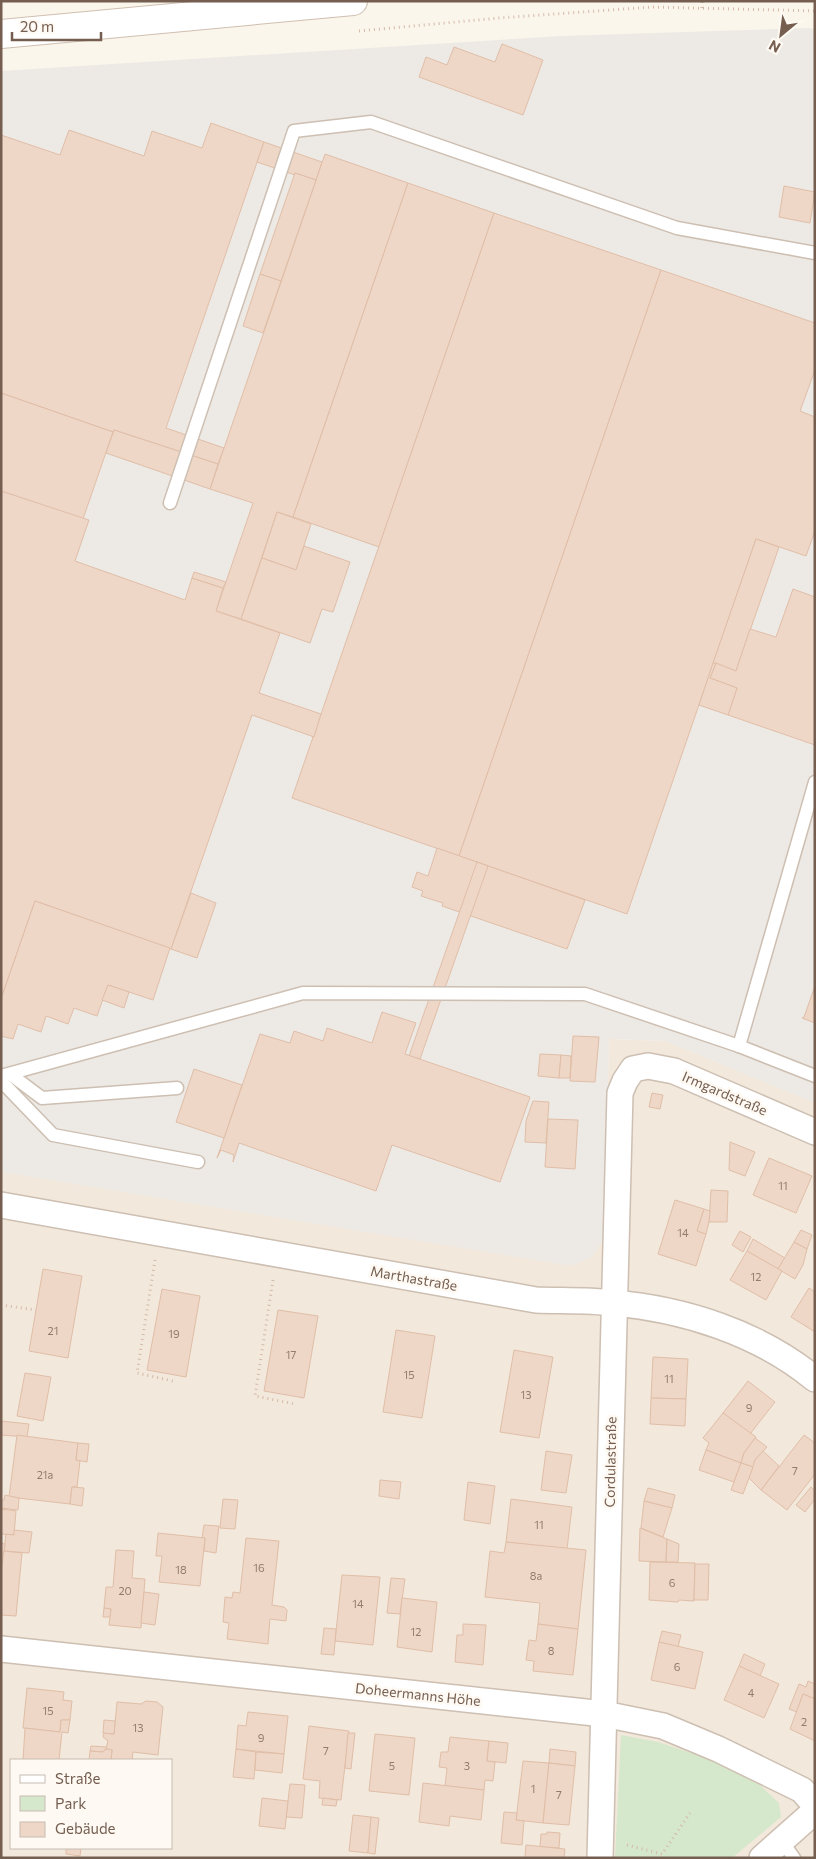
<svg xmlns="http://www.w3.org/2000/svg" width="816" height="1859" font-family="Commissioner,sans-serif">
<style>
.residential{fill:#f2e8db;fill-rule:evenodd}
.industrial{fill:#ede9e4}
.green{fill:#d6e8cb}
.building{fill:#eed7c6;stroke:#e0bea8}
.lines{fill:none;stroke-linecap:round;stroke-linejoin:round}
.service-casing{stroke:#cdbfb2;stroke-width:15}
.minor-casing{stroke:#cdbfb2;stroke-width:28}
.secondary-casing{stroke:#cfbfb0;stroke-width:30}
.path{stroke:#d4baa9;stroke-width:3;stroke-dasharray:1 4;stroke-linecap:butt}
.service{stroke:#fff;stroke-width:12}
.minor{stroke:#fff;stroke-width:25}
.secondary{stroke:#fff;stroke-width:28}
.labels{text-anchor:middle;dominant-baseline:central;stroke-width:5;stroke-linejoin:round;paint-order:stroke}
.number-label{font-size:11px;fill:#937c6e}
.street-label{font-size:14px;fill:#755e50;stroke:#fefaf3}
</style>
<rect width="100%" height="100%" fill="#fbf6ec"/>
<path class="residential" d="M 609,1039 L 665,1041 L 815,1103 L 815,1858 L 1,1858 L 1,1172 L 604,1238 ZM 11,1760 L 171,1760 L 171,1848 L 11,1848 Z"/>
<polygon class="industrial" points="809,28 815,29 815,1103 665,1041 609,1039 604,1239 592,1257 572,1266 1,1172 1,71 561,36"/>
<polygon class="green" points="621,1735 658,1742 712,1760 760,1785 779,1803 781,1817 732,1858 615,1858"/>
<g class="building">
<polygon points="502,44 543,60 523,115 419,77 426,57 447,65 454,47 495,62"/>
<polygon points="211,123 264,142 166,428 224,448 218,464 114,430 113,432 1,393 1,135 60,155 69,130 144,156 152,131 202,148"/>
<polygon points="264,142 322,162 316,180 295,173 295,175 257,162"/>
<polygon points="325,154 408,183 293,517 277,512 241,619 216,611 253,503 210,489"/>
<polygon points="295,173 316,180 281,281 260,274"/>
<polygon points="408,183 494,213 379,547 293,517"/>
<polygon points="784,186 815,192 810,223 779,217"/>
<polygon points="494,213 661,270 459,856 292,798"/>
<polygon points="661,270 815,323 815,370 800,411 815,417 815,531 806,556 756,539 627,914 459,856"/>
<polygon points="260,274 281,281 263,333 243,326"/>
<polygon points="1,393 113,432 83,519 1,491"/>
<polygon points="114,430 218,464 210,489 106,453"/>
<polygon points="1,491 89,520 75,561 185,600 192,578 223,588 216,611 280,633 259,693 321,714 314,737 252,715 171,949 35,901 1,999"/>
<polygon points="277,512 311,524 296,570 262,558"/>
<polygon points="756,539 779,547 736,671 713,663"/>
<polygon points="304,546 350,562 333,612 322,609 310,643 241,619 262,558 296,570"/>
<polygon points="194,572 226,582 223,588 192,578"/>
<polygon points="793,589 815,597 815,745 728,715 737,688 710,678 716,663 736,671 750,629 776,637"/>
<polygon points="713,663 716,663 710,678 737,688 728,715 699,705"/>
<polygon points="437,848 585,900 567,949 442,906 443,903 421,896 423,891 412,887 417,872 428,876"/>
<polygon points="477,862 488,866 420,1059 409,1056"/>
<polygon points="191,893 216,903 197,958 171,949"/>
<polygon points="35,901 170,948 153,1000 108,985 97,1016 74,1008 68,1024 46,1016 41,1032 18,1024 13,1039 1,1036 1,999"/>
<polygon points="108,985 129,992 124,1008 102,1000"/>
<polygon points="815,986 815,1023 802,1018 804,1017"/>
<polygon points="382,1012 416,1023 405,1054 530,1097 500,1182 392,1145 376,1191 239,1143 233,1162 234,1155 221,1150 217,1158 260,1034 290,1043 294,1031 323,1041 327,1028 372,1043"/>
<polygon points="573,1036 599,1037 595,1082 570,1081"/>
<polygon points="540,1054 561,1055 559,1078 538,1076"/>
<polygon points="561,1055 571,1056 570,1078 559,1078"/>
<polygon points="194,1069 242,1085 224,1138 176,1122"/>
<polygon points="652,1093 663,1095 660,1109 649,1107"/>
<polygon points="533,1101 549,1102 546,1143 525,1142 526,1121"/>
<polygon points="548,1119 578,1120 575,1169 545,1167"/>
<polygon points="730,1142 755,1152 745,1176 729,1170"/>
<polygon points="769,1158 812,1176 796,1213 753,1195"/>
<polygon points="711,1190 728,1191 727,1222 709,1222"/>
<polygon points="675,1200 704,1209 697,1231 706,1234 696,1266 658,1254"/>
<polygon points="704,1209 710,1211 709,1222 706,1234 697,1231"/>
<polygon points="801,1230 812,1235 807,1249 794,1242"/>
<polygon points="740,1231 751,1237 743,1252 732,1245"/>
<polygon points="753,1239 785,1258 778,1269 747,1251"/>
<polygon points="794,1242 807,1249 803,1265 795,1279 778,1269"/>
<polygon points="747,1251 782,1271 766,1300 730,1280"/>
<polygon points="43,1269 82,1276 68,1358 29,1351"/>
<polygon points="809,1288 815,1292 815,1332 791,1317"/>
<polygon points="162,1289 200,1296 186,1377 147,1370"/>
<polygon points="278,1310 318,1316 304,1398 264,1391"/>
<polygon points="396,1330 435,1336 422,1418 383,1412"/>
<polygon points="514,1350 553,1357 539,1438 500,1432"/>
<polygon points="653,1357 688,1359 686,1399 651,1398"/>
<polygon points="25,1373 51,1377 43,1421 17,1416"/>
<polygon points="748,1381 775,1402 750,1434 723,1413"/>
<polygon points="651,1398 686,1399 685,1426 650,1424"/>
<polygon points="723,1413 756,1437 744,1453 741,1463 706,1450 709,1443 703,1438"/>
<polygon points="1,1421 29,1424 27,1437 1,1435"/>
<polygon points="17,1435 78,1443 76,1460 80,1461 77,1487 72,1487 70,1504 9,1497"/>
<polygon points="804,1435 815,1443 815,1474 787,1510 761,1490"/>
<polygon points="755,1438 767,1447 755,1460 753,1467 741,1463 744,1453"/>
<polygon points="78,1443 89,1444 87,1462 76,1460"/>
<polygon points="706,1450 741,1463 734,1482 699,1470"/>
<polygon points="546,1451 572,1455 566,1493 541,1490"/>
<polygon points="763,1451 779,1466 761,1490 749,1478 755,1460"/>
<polygon points="741,1463 753,1467 743,1494 731,1490"/>
<polygon points="380,1480 401,1482 399,1499 379,1496"/>
<polygon points="468,1482 495,1486 490,1524 464,1520"/>
<polygon points="72,1487 84,1488 82,1506 70,1504"/>
<polygon points="811,1487 815,1491 815,1499 805,1512 796,1505"/>
<polygon points="648,1488 675,1495 672,1508 644,1501"/>
<polygon points="5,1495 19,1498 18,1510 1,1508 1,1500 4,1500"/>
<polygon points="223,1499 238,1500 235,1529 220,1528"/>
<polygon points="511,1499 572,1507 567,1549 506,1542"/>
<polygon points="644,1501 672,1508 663,1537 641,1528"/>
<polygon points="1,1509 16,1511 14,1535 1,1534"/>
<polygon points="204,1525 219,1526 216,1553 204,1551 205,1538 202,1538"/>
<polygon points="640,1528 667,1539 666,1562 639,1561"/>
<polygon points="14,1530 32,1532 29,1553 4,1551 6,1534 14,1535"/>
<polygon points="158,1533 205,1538 200,1586 159,1582 162,1556 156,1556"/>
<polygon points="246,1538 279,1541 272,1605 284,1607 287,1610 286,1621 270,1619 268,1644 227,1639 229,1623 223,1622 225,1597 232,1598 233,1592 240,1593"/>
<polygon points="667,1539 679,1544 678,1562 666,1562"/>
<polygon points="506,1542 586,1550 578,1629 538,1624 540,1603 485,1597 490,1551 504,1553"/>
<polygon points="1,1543 5,1544 2,1570 1,1570"/>
<polygon points="116,1550 134,1551 132,1578 145,1579 141,1628 109,1625 111,1609 104,1608 106,1587 113,1587"/>
<polygon points="4,1551 22,1553 16,1616 1,1615 1,1570"/>
<polygon points="650,1562 695,1563 694,1601 679,1600 678,1602 649,1600"/>
<polygon points="695,1564 709,1564 708,1600 694,1600"/>
<polygon points="342,1575 380,1577 373,1645 335,1641"/>
<polygon points="391,1578 405,1579 400,1614 387,1613"/>
<polygon points="144,1592 159,1594 155,1625 141,1623"/>
<polygon points="402,1598 437,1602 432,1652 397,1647"/>
<polygon points="104,1608 111,1609 110,1617 103,1617"/>
<polygon points="463,1624 486,1625 483,1665 455,1662 457,1635 463,1635"/>
<polygon points="538,1624 578,1629 573,1675 533,1671 534,1661 526,1660 529,1640 536,1641"/>
<polygon points="324,1628 336,1629 334,1655 321,1654"/>
<polygon points="662,1631 681,1635 678,1647 659,1642"/>
<polygon points="659,1642 703,1652 695,1689 651,1680"/>
<polygon points="744,1654 765,1664 760,1676 739,1666"/>
<polygon points="739,1666 779,1684 764,1718 724,1700"/>
<polygon points="808,1681 815,1684 815,1699 803,1694 797,1712 789,1709 799,1684 806,1687"/>
<polygon points="27,1688 64,1692 63,1700 72,1701 70,1720 61,1720 60,1732 23,1728"/>
<polygon points="803,1694 815,1699 815,1741 790,1729"/>
<polygon points="146,1701 157,1702 163,1707 158,1755 133,1752 132,1760 111,1760 112,1750 106,1749 108,1741 103,1737 104,1733 114,1734 117,1702 141,1704"/>
<polygon points="248,1712 288,1716 284,1754 236,1749 238,1725 246,1726"/>
<polygon points="61,1720 70,1720 68,1733 62,1732 59,1760 23,1760 25,1728 60,1732"/>
<polygon points="104,1720 115,1721 114,1734 103,1733"/>
<polygon points="309,1726 349,1731 341,1800 319,1798 320,1781 303,1779"/>
<polygon points="348,1733 355,1733 351,1769 345,1768"/>
<polygon points="375,1734 415,1738 409,1795 369,1791"/>
<polygon points="450,1737 489,1741 487,1761 495,1762 493,1781 485,1780 484,1790 445,1786 447,1768 439,1767 441,1752 448,1752"/>
<polygon points="489,1741 508,1743 506,1763 487,1761"/>
<polygon points="91,1746 107,1747 103,1752 90,1751"/>
<polygon points="106,1749 112,1750 111,1760 89,1760 90,1751 103,1752"/>
<polygon points="236,1749 256,1752 254,1779 233,1777"/>
<polygon points="550,1749 576,1752 575,1766 549,1763"/>
<polygon points="256,1752 284,1754 282,1773 255,1770"/>
<polygon points="523,1761 549,1763 543,1823 516,1820"/>
<polygon points="549,1763 575,1766 569,1825 543,1823"/>
<polygon points="423,1783 484,1790 481,1820 450,1816 449,1826 419,1822"/>
<polygon points="290,1784 305,1785 302,1818 286,1817"/>
<polygon points="262,1798 288,1801 285,1829 259,1826"/>
<polygon points="323,1798 337,1800 336,1806 322,1805"/>
<polygon points="504,1812 517,1813 516,1820 524,1821 522,1845 501,1843"/>
<polygon points="353,1815 371,1817 368,1853 349,1851"/>
<polygon points="371,1817 379,1818 375,1854 368,1853"/>
<polygon points="547,1832 560,1833 559,1848 540,1847 541,1834 547,1834"/>
<polygon points="526,1845 565,1849 564,1858 525,1858"/>
<polygon points="66,1848 81,1848 80,1856 66,1854"/>
</g>
<g class="lines">
<g class="service-casing">
<g id="service">
<polyline points="170,503 294,131 371,122 677,228 815,253"/>
<polyline points="739,1046 815,782"/>
<polyline points="10,1074 42,1098 177,1088"/>
<polyline points="1,1076 303,993 585,994 739,1046 815,1076"/>
<polyline points="1,1081 53,1135 198,1162"/>
<polyline points="781,1840 794,1858"/>
</g>
</g>
<g class="minor-casing">
<g id="minor">
<path d="M 1,1205 L 536,1300 C 561,1301 587,1300 613,1303 C 684,1309 759,1333 815,1379"/>
<polyline points="1,1649 604,1714 663,1726 718,1749 802,1790 815,1805"/>
<polyline points="600,1858 620,1093 625,1081 633,1069 648,1066 674,1071 815,1132"/>
<polyline points="762,1858 815,1811"/>
</g>
</g>
<g class="secondary-casing">
<polyline id="secondary" points="1,34 353,1"/>
</g>
<g class="path">
<polyline points="702,8 702,1"/>
<polyline points="359,31 499,18 652,7 815,11"/>
<polyline points="155,1260 137,1373 173,1381"/>
<polyline points="273,1280 255,1396 295,1404"/>
<polyline points="1,1305 36,1310"/>
<polyline points="627,1845 662,1854 690,1813"/>
</g>
<use href="#service" class="service"/>
<use href="#minor" class="minor"/>
<use href="#secondary" class="secondary"/>
</g>
<g class="labels">
<g class="number-label">
<text x="783" y="1185">11</text>
<text x="683" y="1232">14</text>
<text x="756" y="1276">12</text>
<text x="53" y="1330">21</text>
<text x="174" y="1333">19</text>
<text x="291" y="1354">17</text>
<text x="409" y="1374">15</text>
<text x="669" y="1378">11</text>
<text x="526" y="1394">13</text>
<text x="749" y="1407">9</text>
<text x="795" y="1470">7</text>
<text x="45" y="1474">21a</text>
<text x="539" y="1524">11</text>
<text x="259" y="1567">16</text>
<text x="181" y="1569">18</text>
<text x="536" y="1575">8a</text>
<text x="672" y="1582">6</text>
<text x="125" y="1590">20</text>
<text x="358" y="1603">14</text>
<text x="416" y="1631">12</text>
<text x="551" y="1650">8</text>
<text x="677" y="1666">6</text>
<text x="751" y="1692">4</text>
<text x="48" y="1710">15</text>
<text x="804" y="1721">2</text>
<text x="138" y="1727">13</text>
<text x="261" y="1737">9</text>
<text x="326" y="1750">7</text>
<text x="392" y="1765">5</text>
<text x="467" y="1765">3</text>
<text x="533" y="1788">1</text>
<text x="559" y="1794">7</text>
</g>
<g class="street-label">
<text transform="translate(725 1093) rotate(23)">Irmgardstraße</text>
<text transform="translate(414 1278) rotate(10)">Marthastraße</text>
<text transform="translate(610 1462) rotate(-89)">Cordulastraße</text>
<text transform="translate(418 1694) rotate(6)">Doheermanns Höhe</text>
</g>
</g>
<rect width="816" height="1859" fill="none" stroke="#755e50" stroke-width="5"/>
<rect x="10" y="1759" width="162" height="90" fill="#fefaf3" stroke="#c7bcb2"/>
<rect x="20" y="1775" width="25" height="8" fill="#ffffff" stroke="#c7bcb2"/>
<text x="55" y="1784" font-size="15" fill="#755e50">Straße</text>
<rect x="20" y="1796" width="25" height="15" fill="#d6e8cb" stroke="#c7bcb2"/>
<text x="55" y="1809" font-size="15" fill="#755e50">Park</text>
<rect x="20" y="1822" width="25" height="15" fill="#eed7c6" stroke="#c7bcb2"/>
<text x="55" y="1834" font-size="15" fill="#755e50">Gebäude</text>
<g transform="translate(781 35) rotate(209)" stroke="#fefaf3" stroke-width="4" paint-order="stroke">
<path d="M0-4L9 19L0 12L-9 19Z" fill="#755e50"/>
<text y="-8" font-size="14" font-weight="bold" text-anchor="middle" fill="#755e50">N</text>
</g>
<path d="M12 32v8h89v-8" fill="none" stroke="#755e50" stroke-width="2.5"/>
<text x="20" y="32" font-size="15" fill="#755e50" stroke="#fefaf3" stroke-width="4" paint-order="stroke">20 m</text>
</svg>
